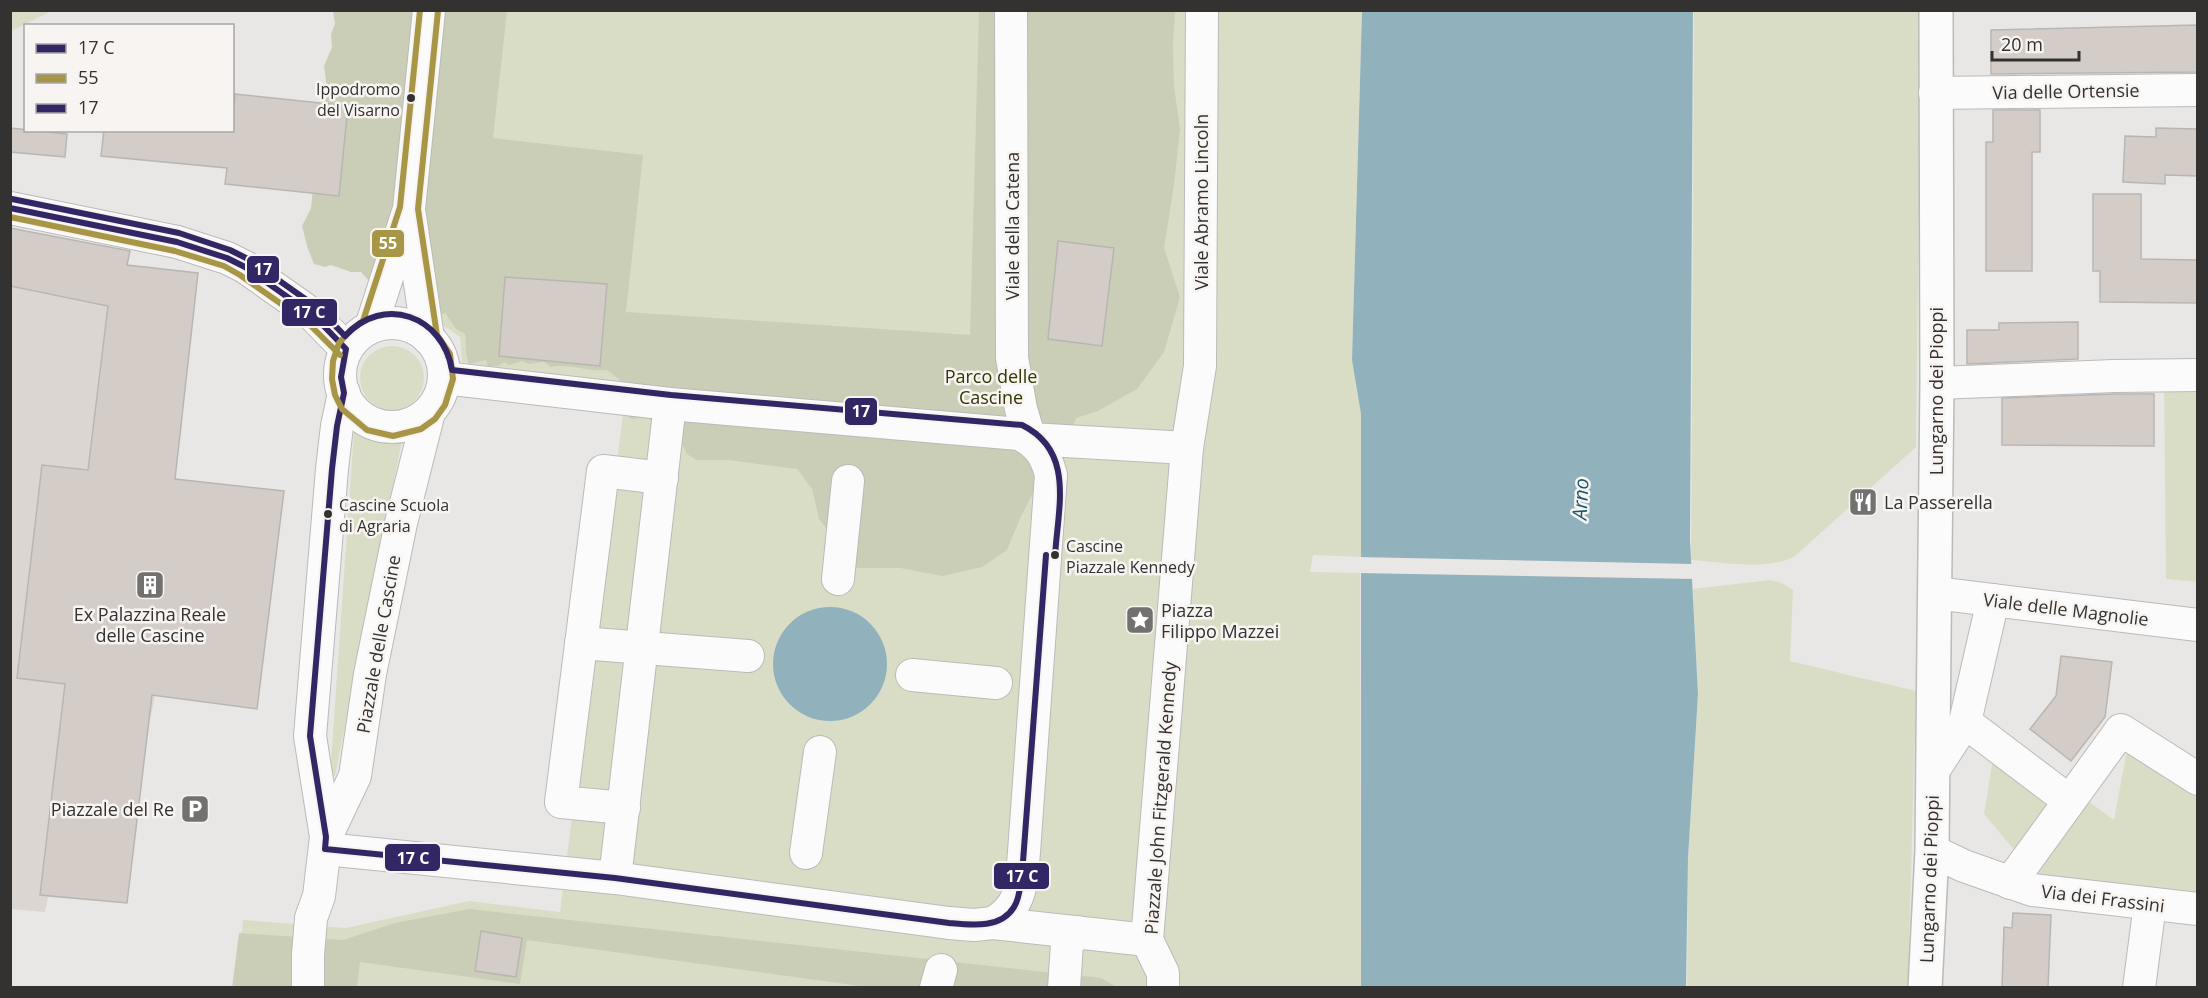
<svg xmlns="http://www.w3.org/2000/svg" width="2208" height="998" font-family="'Open Sans',sans-serif">
<style>
.built{fill:#dcd6d2}
.green{fill:#daddc6}
.forest{fill:#cbceb6}
.water{fill:#91b2bd}
.pier{fill:#e9e7e5}
.building{fill:#d4ccc6;stroke:#b8b6b5;stroke-width:1.5}
.lines{fill:none;stroke-linecap:round;stroke-linejoin:round}
.street-casing{stroke:#bbbab9;stroke-width:34}
.secondary-casing{stroke:#bbbab9;stroke-width:36}
.street{stroke:#fcfbfb;stroke-width:32}
.secondary{stroke:#fcfbfb;stroke-width:33}
.bus-1-casing{stroke:#f7f4f2;stroke-width:10}
.bus-2-casing{stroke:#f7f4f2;stroke-width:10}
.bus-3-casing{stroke:#f7f4f2;stroke-width:10}
.bus-1{stroke:#322665;stroke-width:6}
.bus-2{stroke:#a79646;stroke-width:6}
.bus-3{stroke:#322665;stroke-width:6}
.bus-dot{fill:#333231;stroke:#f7f4f2;stroke-width:2}
.labels{text-anchor:middle;dominant-baseline:central;stroke-width:5;stroke-linejoin:round;paint-order:stroke}
.bus-label{font-size:16px;fill:#333231;stroke:#f7f4f2;text-anchor:start}
.street-label{font-size:18px;fill:#333231;stroke:#f7f4f2}
.park-label{font-size:18px;fill:#323603;stroke:#f7f4f2}
.poi-label{font-size:18px;fill:#333231;stroke:#f7f4f2;text-anchor:start}
.water-label{font-size:20px;font-style:italic;fill:#19586b;stroke:#f7f4f2}
.line-badge{stroke:#f7f4f2;stroke-width:2}
.badge-label{font-size:16px;text-anchor:middle;font-weight:bold;fill:#fff}
</style>
<rect width="100%" height="100%" fill="#e9e7e5"/>
<polygon class="built" points="10,228 130,250 127,266 198,273 175,479 284,491 257,709 155,696 149,725 127,903 48,897 45,912 11,909"/>
<g class="green">
<polygon points="11,10 52,10 52,11 11,31"/>
<polygon points="348,11 1362,11 1352,360 1361,414 1361,557 1313,555 1310,572 1360,573 1361,987 236,988 243,920 346,928 469,901 560,912 627,383 526,373 462,362 460,337 423,312"/>
<path d="M 1694,11 L 1921,11 L 1916,447 L 1794,557 C 1763,571 1724,562 1691,560 Z"/>
<circle cx="392" cy="378" r="32"/>
<polygon points="2164,387 2197,387 2197,582 2166,579"/>
<polygon points="358,429 380,435 400,436 402,440 335,776 330,776 354,431"/>
<polygon points="1770,580 1782,583 1793,590 1790,661 1916,691 1908,987 1687,988 1688,858 1698,694 1693,589"/>
<polygon points="1997,734 2114,820 2127,750 2197,798 2197,895 2040,881 1984,814"/>
</g>
<g class="forest">
<path d="M 1175,10 L 1173,46 L 1174,86 L 1180,129 L 1174,185 L 1164,248 L 1180,297 L 1164,352 L 1137,389 L 1098,411 L 1076,418 L 1058,464 L 1038,484 L 1021,516 L 1007,550 L 982,567 L 942,576 L 900,568 L 856,568 L 819,519 L 812,489 L 797,469 L 728,460 L 696,460 L 687,454 L 681,441 L 653,423 L 647,417 L 631,419 L 620,409 L 620,380 L 607,370 C 588,372 569,363 551,367 L 544,362 L 529,364 L 522,361 L 509,365 L 504,362 L 498,366 L 488,366 L 486,360 L 469,364 C 464,351 467,346 465,334 L 456,329 L 445,313 L 427,322 L 417,314 L 405,287 L 387,281 L 369,281 L 361,272 L 351,272 L 331,265 L 325,267 L 314,264 L 308,249 L 302,226 L 311,208 L 321,109 L 327,89 L 324,66 L 332,47 L 331,34 L 335,24 L 333,11 L 507,11 L 493,138 L 643,155 L 626,312 L 970,335 L 979,11 Z"/>
<polygon points="469,909 1101,978 1117,987 867,987 527,940 520,984 360,962 357,987 232,988 239,933 343,940 395,923"/>
</g>
<g class="water">
<polygon points="1362,11 1693,11 1690,540 1698,694 1688,858 1686,987 1361,987 1361,414 1352,360"/>
<circle cx="830" cy="664" r="57"/>
</g>
<polygon class="pier" points="1357,557 1694,564 1695,579 1357,573"/>
<g class="building">
<polygon points="2198,25 2198,72 1991,74 1991,30"/>
<polygon points="235,94 348,106 339,196 225,184 227,168 101,156 104,130 232,130 232,107 234,107"/>
<polygon points="1993,110 2040,110 2040,152 2032,152 2032,271 1986,271 1986,142 1993,142"/>
<polygon points="10,128 67,134 65,157 10,152"/>
<polygon points="2156,128 2198,129 2198,176 2165,175 2165,184 2123,182 2125,136 2156,137"/>
<polygon points="2093,194 2141,194 2141,259 2198,260 2198,303 2100,302 2100,271 2093,271"/>
<polygon points="10,228 130,251 127,265 198,273 175,479 284,491 257,709 152,695 127,903 40,895 65,684 17,678 42,465 88,470 108,306 10,286"/>
<polygon points="1058,241 1114,248 1102,346 1048,339"/>
<polygon points="505,277 607,284 600,366 499,356"/>
<polygon points="2078,322 2078,359 1967,364 1967,330 1999,330 1999,323"/>
<polygon points="2114,394 2154,394 2154,446 2002,445 2002,398"/>
<polygon points="2061,656 2112,662 2105,717 2071,761 2030,729 2056,696"/>
<polygon points="2013,913 2051,915 2048,987 2002,987 2004,927 2012,928"/>
<polygon points="481,931 522,938 516,977 475,971"/>
</g>
<g class="lines">
<g class="street-casing">
<g id="street">
<polyline points="1011,10 1012,358 1021,409 1030,439 1187,448"/>
<polyline points="1935,93 2198,90"/>
<polyline points="10,208 177,242 227,258 245,267 313,315 346,349"/>
<polyline points="410,216 428,338"/>
<circle cx="392" cy="375" r="52"/>
<polyline points="371,327 409,209 429,10"/>
<path d="M 444,378 L 670,404 L 1019,434 C 1038,443 1046,455 1051,475 L 1024,852 C 1021,884 1023,905 993,923"/>
<polyline points="1937,383 2114,376 2198,375"/>
<polyline points="838,579 848,481"/>
<polyline points="1935,593 2198,625"/>
<polyline points="581,643 748,656"/>
<polyline points="912,675 996,683"/>
<polyline points="1965,722 2068,800"/>
<polyline points="1933,771 1965,722 1993,600"/>
<polyline points="624,808 561,802 603,471 662,478"/>
<polyline points="326,837 355,776 370,674 401,523 429,412"/>
<polyline points="325,849 615,878 949,923 974,925 993,923 1147,940"/>
<polyline points="1932,851 1964,866 2032,890 2198,909"/>
<polyline points="806,853 820,752"/>
<polyline points="615,878 670,404"/>
<polyline points="2010,883 2121,730 2198,779"/>
<polyline points="308,988 308,955 311,918 319,896 326,837 310,736 332,469 337,426 344,393"/>
<polyline points="936,988 941,970"/>
<polyline points="1064,988 1067,944 1077,932"/>
<polyline points="1163,988 1163,973 1147,940 1187,448 1200,366 1202,10"/>
<polyline points="2139,988 2150,904"/>
</g>
</g>
<g class="secondary-casing">
<polyline id="secondary" points="1925,988 1932,851 1934,640 1937,383 1936,10"/>
</g>
<use href="#street" class="street"/>
<use href="#secondary" class="secondary"/>
<g class="bus-1-casing">
<path id="bus-1" d="M 10,208 L 177,242 L 227,258 L 245,267 L 313,315 L 346,349 L 341,377 L 344,393 L 337,426 L 332,469 L 310,736 L 326,837 L 325,849 L 615,878 L 949,923 C 971,925 1001,929 1014,907 C 1020,898 1020,885 1022,875 L 1046,555"/>
</g>
<g class="bus-2-casing">
<g id="bus-2">
<polyline points="420,10 400,207 363,321 351,330 339,343 333,361 332,379 335,395 342,409 367,430 393,436 421,429 435,419 445,405 453,379 450,354 437,335 418,209 438,11"/>
<polyline points="10,217 175,251 224,266 240,275 307,322 340,355"/>
</g>
</g>
<g class="bus-3-casing">
<path id="bus-3" d="M 12,199 L 179,233 L 230,250 L 250,260 L 318,308 L 345,336 C 384,294 443,316 452,370 L 671,395 L 1022,425 C 1075,451 1058,507 1055,556"/>
</g>
<use href="#bus-1" class="bus-1"/>
<use href="#bus-2" class="bus-2"/>
<use href="#bus-3" class="bus-3"/>
</g>
<defs>
<g id="restaurant-square" transform="scale(1.5)"><rect x="-9" y="-9" width="18" height="18" rx="4" fill="#737170" stroke="#f7f4f2"/><path d="M-5-6h1v4h1v-4h1v4h1v-4h1v5L-1.5 .5V6h-2V.5L-5-1ZM5-6V6H3V1.5H1.5Q1.5-4 5-6Z" fill="#fff"/></g>
<g id="building-square" transform="scale(1.5)"><rect x="-9" y="-9" width="18" height="18" rx="4" fill="#737170" stroke="#f7f4f2"/><path d="M-4-6H4V6H1V3H-1V6H-4ZM-2.5-4.3h1.7v1.8h-1.7ZM.8-4.3h1.7v1.8H.8ZM-2.5-1h1.7V.8h-1.7ZM.8-1h1.7V.8H.8Z" fill="#fff"/></g>
<g id="sight-square" transform="scale(1.5)"><rect x="-9" y="-9" width="18" height="18" rx="4" fill="#737170" stroke="#f7f4f2"/><path d="M0-6L1.8-2.2L6-1.7L2.9 1.2L3.7 5.4L0 3.3L-3.7 5.4L-2.9 1.2L-6-1.7L-1.8-2.2Z" fill="#fff"/></g>
<g id="parking-square" transform="scale(1.5)"><rect x="-9" y="-9" width="18" height="18" rx="4" fill="#737170" stroke="#f7f4f2"/><path d="M-3.5-5.5H1a3.5 3.5 0 0 1 0 7H-1V5.5H-3.5ZM-1-3.4V-.6H.8a1.4 1.4 0 0 0 0-2.8Z" fill="#fff"/></g>
</defs>
<g fill-rule="evenodd">
<use href="#restaurant-square" x="1863" y="502"/>
<use href="#building-square" x="150" y="585"/>
<use href="#sight-square" x="1140" y="620"/>
<use href="#parking-square" x="195" y="809"/>
</g>
<g class="bus-dot">
<circle cx="411" cy="98" r="5"/>
<circle cx="328" cy="514" r="5"/>
<circle cx="1055" cy="555" r="5"/>
</g>
<g class="labels">
<g class="bus-label">
<text x="400" y="89" text-anchor="end">Ippodromo<tspan x="400" dy="21">del Visarno</tspan></text>
<text x="339" y="505">Cascine Scuola<tspan x="339" dy="21">di Agraria</tspan></text>
<text x="1066" y="546">Cascine<tspan x="1066" dy="21">Piazzale Kennedy</tspan></text>
</g>
<g class="street-label">
<text transform="translate(2066 91) rotate(-1)">Via delle Ortensie</text>
<text transform="translate(1201 202) rotate(-90)">Viale Abramo Lincoln</text>
<text transform="translate(1012 226) rotate(-90)">Viale della Catena</text>
<text transform="translate(1936 391) rotate(-90)">Lungarno dei Pioppi</text>
<text transform="translate(2066 609) rotate(7)">Viale delle Magnolie</text>
<text transform="translate(378 644) rotate(-80)">Piazzale delle Cascine</text>
<text transform="translate(1160 798) rotate(-86)">Piazzale John Fitzgerald Kennedy</text>
<text transform="translate(1929 879) rotate(-88)">Lungarno dei Pioppi</text>
<text transform="translate(2103 898) rotate(7)">Via dei Frassini</text>
</g>
<g class="park-label">
<text x="991" y="376">Parco delle<tspan x="991" dy="21">Cascine</tspan></text>
</g>
<g class="poi-label">
<text x="1884" y="502">La Passerella</text>
<text x="1161" y="610">Piazza<tspan x="1161" dy="21">Filippo Mazzei</tspan></text>
<text x="150" y="614" text-anchor="middle">Ex Palazzina Reale<tspan x="150" dy="21">delle Cascine</tspan></text>
<text x="174" y="809" text-anchor="end">Piazzale del Re</text>
</g>
<g class="water-label">
<text transform="translate(1580 499) rotate(-87)">Arno</text>
</g>
</g>
<g class="line-badge">
<rect x="371" y="229" width="34" height="29" rx="6" fill="#a79646"/>
<rect x="246" y="255" width="34" height="29" rx="6" fill="#322665"/>
<rect x="281" y="298" width="57" height="29" rx="6" fill="#322665"/>
<rect x="844" y="397" width="34" height="29" rx="6" fill="#322665"/>
<rect x="384" y="843" width="57" height="29" rx="6" fill="#322665"/>
<rect x="993" y="862" width="57" height="28" rx="6" fill="#322665"/>
</g>
<g class="badge-label">
<text x="388" y="249">55</text>
<text x="263" y="275">17</text>
<text x="309" y="318">17 C</text>
<text x="861" y="417">17</text>
<text x="413" y="864">17 C</text>
<text x="1022" y="882">17 C</text>
</g>
<rect width="2208" height="998" fill="none" stroke="#333231" stroke-width="24"/>
<rect x="24" y="24" width="210" height="108" fill="#f7f4f2" stroke="#a9a6a5" stroke-width="1.5"/>
<rect x="36" y="44" width="30" height="9" fill="#322665" stroke="#a9a6a5" stroke-width="1.5"/>
<text x="78" y="54" font-size="18" fill="#333231">17 C</text>
<rect x="36" y="74" width="30" height="9" fill="#a79646" stroke="#a9a6a5" stroke-width="1.5"/>
<text x="78" y="84" font-size="18" fill="#333231">55</text>
<rect x="36" y="104" width="30" height="9" fill="#322665" stroke="#a9a6a5" stroke-width="1.5"/>
<text x="78" y="114" font-size="18" fill="#333231">17</text>
<path d="M1992 51v9h87v-9" fill="none" stroke="#333231" stroke-width="3"/>
<text x="2001" y="51" font-size="18" fill="#333231" stroke="#f7f4f2" stroke-width="4.5" paint-order="stroke">20 m</text>
</svg>
